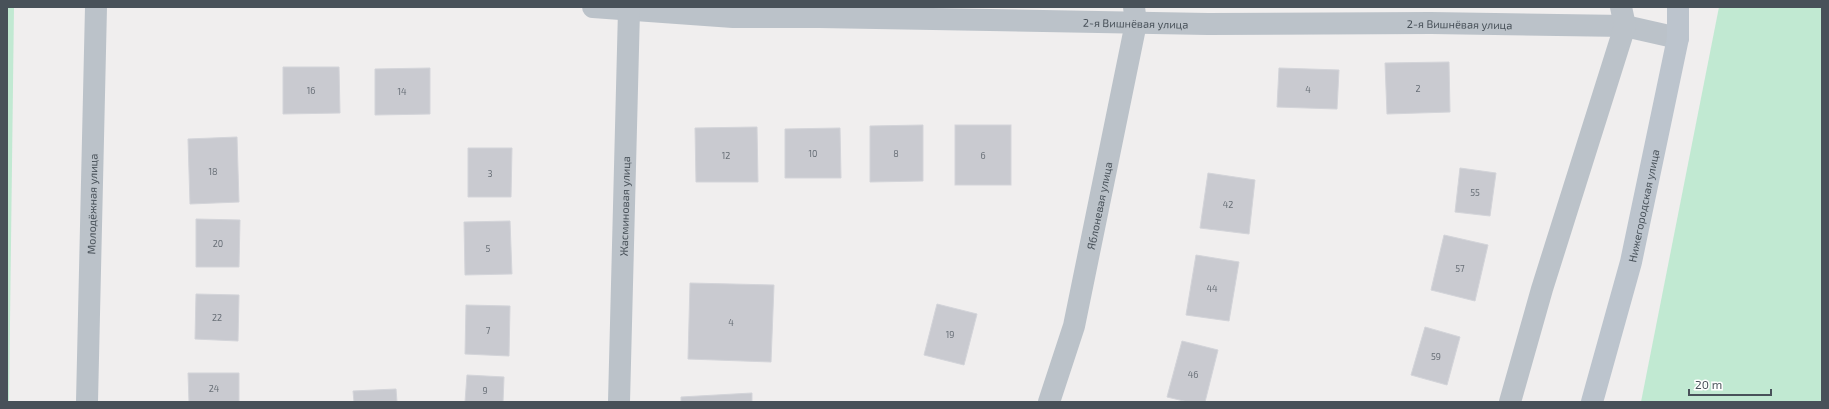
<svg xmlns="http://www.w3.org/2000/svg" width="1829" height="409" font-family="'Exo 2',sans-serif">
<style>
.green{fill:#c1e9d2}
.building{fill:#c9cad0;stroke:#d3d4d9}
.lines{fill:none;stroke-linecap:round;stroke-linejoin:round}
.street{stroke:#bbc2c9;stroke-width:22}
.secondary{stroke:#bcc4cd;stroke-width:22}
.labels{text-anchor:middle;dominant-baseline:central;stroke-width:4;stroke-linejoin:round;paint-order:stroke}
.number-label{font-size:9px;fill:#686f77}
.street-label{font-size:11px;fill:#485159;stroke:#fff}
</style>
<rect width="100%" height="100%" fill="#f0eeee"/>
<g class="green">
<polygon points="7,7 14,7 9,402 7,402"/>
<polygon points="1719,7 1822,7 1822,402 1641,402"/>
</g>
<g class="building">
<polygon points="1449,62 1450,112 1387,114 1385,63"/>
<polygon points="283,67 339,67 340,113 283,114"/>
<polygon points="430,68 430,114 375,115 375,69"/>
<polygon points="1279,68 1339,70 1337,109 1277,107"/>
<polygon points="923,125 923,181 870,182 870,126"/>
<rect x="955" y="125" width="56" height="60"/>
<polygon points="757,127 758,182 696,182 695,128"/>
<polygon points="840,128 841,178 785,178 785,129"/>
<polygon points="237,137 239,202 190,204 188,139"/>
<polygon points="468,148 512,148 511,197 468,197"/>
<polygon points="1460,168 1496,173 1490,216 1455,212"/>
<polygon points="1208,173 1255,180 1249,234 1200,228"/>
<polygon points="196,219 240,220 239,267 196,267"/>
<polygon points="510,221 512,274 465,275 464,222"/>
<polygon points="1444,235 1488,245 1475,301 1431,290"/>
<polygon points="1196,255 1239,262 1229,321 1186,315"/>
<polygon points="690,283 774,285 771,362 688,359"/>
<polygon points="196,294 239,295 238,341 195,339"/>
<polygon points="937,304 977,314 964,365 924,355"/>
<polygon points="466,305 510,306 509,356 465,354"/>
<polygon points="1425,327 1460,337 1447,385 1411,375"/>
<polygon points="1182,341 1218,350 1205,402 1188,402 1167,397"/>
<polygon points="188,373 239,373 239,402 189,402"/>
<polygon points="467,375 504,377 503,402 465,402"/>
<polygon points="396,389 397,402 354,402 353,391"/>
<polygon points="752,393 752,402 681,402 681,397"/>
</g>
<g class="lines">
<g class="street">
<path id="s1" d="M 593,7 L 733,17 L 819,17 L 1208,24 L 1431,23 L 1625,26 L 1678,38"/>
<path id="s2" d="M 87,402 L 96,7"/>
<path id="s3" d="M 619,402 L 629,10"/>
<path id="s4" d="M 1049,402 L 1074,326 L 1136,23 L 1134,7"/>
<polyline points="1510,402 1542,289 1625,26 1621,7"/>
</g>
<path class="secondary" id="s5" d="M 1592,402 L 1631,262 L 1678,38 L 1678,7"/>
</g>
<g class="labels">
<g class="number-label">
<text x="1418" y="88">2</text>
<text x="1308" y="89">4</text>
<text x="311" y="90">16</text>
<text x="402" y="91">14</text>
<text x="813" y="153">10</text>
<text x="896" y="153">8</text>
<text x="726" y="155">12</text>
<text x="983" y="155">6</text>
<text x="213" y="171">18</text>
<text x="490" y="173">3</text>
<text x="1475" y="192">55</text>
<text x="1228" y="204">42</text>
<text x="218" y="243">20</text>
<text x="488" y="248">5</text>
<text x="1460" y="268">57</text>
<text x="1212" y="288">44</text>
<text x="217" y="317">22</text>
<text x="731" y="322">4</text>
<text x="488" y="330">7</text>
<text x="950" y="334">19</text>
<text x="1436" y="356">59</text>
<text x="1193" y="374">46</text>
<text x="214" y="388">24</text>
<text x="485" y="390">9</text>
</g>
<g class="street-label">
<text stroke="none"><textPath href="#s1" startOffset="543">2-я Вишнёвая улица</textPath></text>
<text stroke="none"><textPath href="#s1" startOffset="867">2-я Вишнёвая улица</textPath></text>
<text stroke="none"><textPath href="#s2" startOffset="198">Молодёжная улица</textPath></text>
<text stroke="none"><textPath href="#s3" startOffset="196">Жасминовая улица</textPath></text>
<text stroke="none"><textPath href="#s4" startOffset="203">Яблоневая улица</textPath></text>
<text stroke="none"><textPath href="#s5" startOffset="203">Нижегородская улица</textPath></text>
</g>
</g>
<rect width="1829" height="409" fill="none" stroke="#485159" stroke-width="16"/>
<path d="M1689 389v6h82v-6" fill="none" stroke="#485159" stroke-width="2"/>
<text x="1695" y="389" font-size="12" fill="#485159" stroke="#ffffff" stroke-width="3" paint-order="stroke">20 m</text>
</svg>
